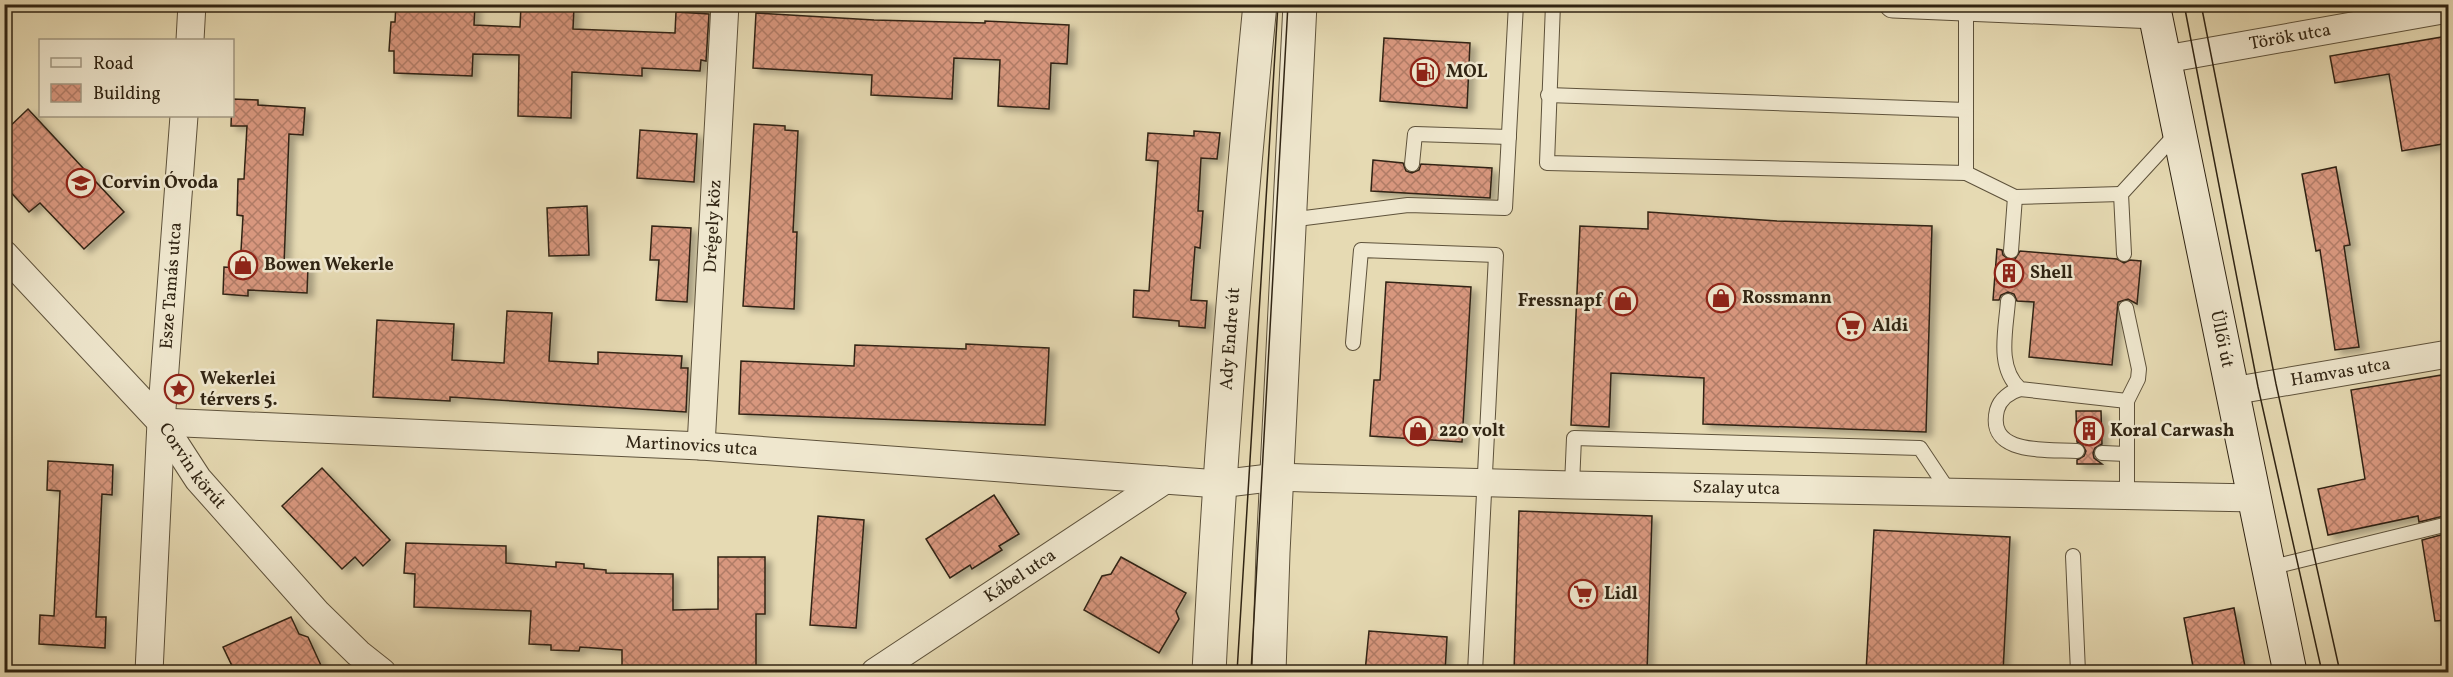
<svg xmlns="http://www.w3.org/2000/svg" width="2453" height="677" font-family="Vollkorn,serif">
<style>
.building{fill:url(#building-cross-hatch);stroke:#302413;stroke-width:1.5;filter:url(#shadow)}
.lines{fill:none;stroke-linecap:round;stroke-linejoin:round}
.service-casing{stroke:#5e523b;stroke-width:16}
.minor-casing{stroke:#5e523b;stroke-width:29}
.tertiary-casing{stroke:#5e523b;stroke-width:35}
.secondary-casing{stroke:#302413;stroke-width:35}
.service{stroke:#efe7ce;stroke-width:14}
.minor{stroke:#efe7ce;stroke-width:27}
.tertiary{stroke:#efe7ce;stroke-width:33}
.secondary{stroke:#efe7ce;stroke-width:33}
.tram{stroke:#302413;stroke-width:1.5}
.labels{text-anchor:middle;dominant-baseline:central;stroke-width:5;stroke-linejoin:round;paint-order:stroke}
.street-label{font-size:18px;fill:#302413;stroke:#efe7ce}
.poi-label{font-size:18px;font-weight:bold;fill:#302413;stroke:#efe7ce;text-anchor:start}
</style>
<defs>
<pattern id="building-cross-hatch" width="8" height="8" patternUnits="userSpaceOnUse" patternTransform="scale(1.5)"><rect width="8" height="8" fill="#d8977e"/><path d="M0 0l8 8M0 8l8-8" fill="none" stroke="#b07b66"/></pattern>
<filter id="shadow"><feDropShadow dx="6" dy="4" stdDeviation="3" flood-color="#0004"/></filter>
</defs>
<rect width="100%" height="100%" fill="#e6dab3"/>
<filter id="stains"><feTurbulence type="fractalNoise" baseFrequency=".00333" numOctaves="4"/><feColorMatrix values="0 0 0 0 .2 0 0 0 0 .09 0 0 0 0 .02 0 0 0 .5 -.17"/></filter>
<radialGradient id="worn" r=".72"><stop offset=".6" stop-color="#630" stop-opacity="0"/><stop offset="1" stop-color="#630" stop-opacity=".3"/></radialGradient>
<g class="building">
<polygon points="396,4 475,4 474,25 520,27 521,6 574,7 573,29 675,33 676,12 709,14 706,61 701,60 700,71 642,68 642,76 572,72 571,118 518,116 519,55 473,54 472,76 394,73 394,51 389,51 391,22 395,22"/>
<polygon points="756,13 874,20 985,23 985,21 1069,25 1067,64 1051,63 1049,109 998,106 1000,60 954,58 952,99 871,95 872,75 753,68"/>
<polygon points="2448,36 2448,143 2402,151 2389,74 2335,83 2330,56"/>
<polygon points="1384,38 1470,43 1467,108 1380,101"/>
<polygon points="232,99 258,100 258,105 305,108 303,135 289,134 284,265 308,266 307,293 248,290 248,296 223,294 224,267 240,268 243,216 237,215 238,179 244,179 247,126 231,126"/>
<polygon points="28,109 124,212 84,249 40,203 29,212 4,185 4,132"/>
<polygon points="754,124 785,126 785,130 798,131 793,232 797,232 794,309 743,306"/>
<polygon points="640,130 697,134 694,182 637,178"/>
<polygon points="1194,131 1220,133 1217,159 1201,158 1198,211 1203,211 1200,248 1195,247 1191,300 1207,301 1205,328 1179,326 1179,321 1133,317 1134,290 1149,291 1158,161 1146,160 1148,133 1194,136"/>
<polygon points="1373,160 1403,163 1406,171 1412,173 1419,170 1421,164 1492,168 1490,198 1371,191"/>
<polygon points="2336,167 2350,245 2344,246 2359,347 2335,350 2320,250 2316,251 2302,174"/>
<polygon points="587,206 589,255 549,256 547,208"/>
<polygon points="1648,212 1777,221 1932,226 1926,432 1703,424 1704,378 1611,373 1609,427 1571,425 1580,226 1648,229"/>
<polygon points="652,226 691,228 687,302 656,300 659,260 650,260"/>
<polygon points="1997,249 2002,250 2003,255 2010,260 2015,259 2020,251 2117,259 2124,263 2130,260 2141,261 2137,304 2128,299 2118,302 2112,365 2029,357 2034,302 2017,301 2014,294 2008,292 2001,295 1999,300 1993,300"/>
<polygon points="1386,282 1471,287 1462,442 1370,436 1374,380 1380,380"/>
<polygon points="507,311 552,313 549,361 598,364 598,352 682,356 681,368 688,368 686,412 450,397 450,401 373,397 377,320 454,324 452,360 504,363"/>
<polygon points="966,344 1049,348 1045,425 739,414 741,361 854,366 855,345 966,349"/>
<polygon points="2448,374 2448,515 2419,522 2418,516 2328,535 2318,489 2365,479 2351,390"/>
<polygon points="2076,411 2101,411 2102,444 2095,448 2093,453 2094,458 2102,464 2077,464 2077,460 2084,456 2086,451 2082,444 2077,442"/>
<polygon points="48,461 113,465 112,495 102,494 96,617 106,617 105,648 39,644 40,615 54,616 60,491 47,490"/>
<polygon points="322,468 390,540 363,566 355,557 342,569 282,506"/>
<polygon points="994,495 1019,534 999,546 1002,550 972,569 970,565 950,578 926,539"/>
<polygon points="1519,511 1652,516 1647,672 1514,672"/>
<polygon points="818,516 864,520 856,628 810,625"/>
<polygon points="1874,530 2010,537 2003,672 1866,672"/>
<polygon points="2448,533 2448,620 2435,621 2422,540"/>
<polygon points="406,543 506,546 506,563 556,567 556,562 584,564 584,568 606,570 606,573 673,574 673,610 718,609 718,557 765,557 765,614 756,614 756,671 622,672 622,650 580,647 579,651 551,650 551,645 529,644 531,611 414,607 415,574 404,573"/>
<polygon points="1121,557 1186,593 1176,611 1179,619 1159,653 1084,610 1102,576 1111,574"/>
<polygon points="2234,608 2246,672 2194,672 2184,618"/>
<polygon points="291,617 299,634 308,637 324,672 235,672 223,647"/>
<polygon points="1369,631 1447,637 1445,672 1365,672"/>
</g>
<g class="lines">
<g class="service-casing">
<g id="service">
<polyline points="1553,4 1547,163 1966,173 1966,8"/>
<polyline points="1548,95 1966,110"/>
<polyline points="1412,164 1415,134 1509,137"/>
<polyline points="1966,173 2015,197 2121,194"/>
<polyline points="1289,220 1408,205 1505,208 1516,4"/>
<polyline points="2011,251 2015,197"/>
<polyline points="2124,254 2121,194 2178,132"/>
<path d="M 2008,301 C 2006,330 1996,367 2020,389 L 2127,401"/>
<polyline points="2126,308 2139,369 2138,379 2127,401 2127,496"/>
<polyline points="1353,343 1361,250 1496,255 1475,672"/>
<path d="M 2020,389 C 2010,392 2000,399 1997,410 C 1986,456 2048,449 2077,451"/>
<polyline points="2102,453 2127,454"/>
<polyline points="1572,485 1574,438 1920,448 1950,493"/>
<polyline points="2073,556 2078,672"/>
<polyline points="2269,568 2448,524"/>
</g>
</g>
<g class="minor-casing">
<g id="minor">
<polyline points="1893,4 2156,15"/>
<polyline points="190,40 192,4"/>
<path id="s1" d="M 2166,59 L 2448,9"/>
<path id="s2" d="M 4,254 L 161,422 L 198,479 L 317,613 L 358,653 L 382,672"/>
<path id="s3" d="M 2232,391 L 2448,354"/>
<path id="s4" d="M 161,422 L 701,446 L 1219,484 L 1277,477 L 1305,478 L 1572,485 L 2256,498"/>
<path id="s5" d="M 701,446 L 725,4"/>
<path id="s6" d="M 149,672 L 161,422 L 184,116"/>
<path id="s7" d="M 875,672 L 1165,480"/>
</g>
</g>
<g class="tertiary-casing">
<g id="tertiary">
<path id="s8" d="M 1209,672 C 1220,449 1238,227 1260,4"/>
<polyline points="1269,672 1273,553 1300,4"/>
</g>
</g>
<g class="secondary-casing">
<g id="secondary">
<path id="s9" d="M 2153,4 L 2290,672"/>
</g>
</g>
<use href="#service" class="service"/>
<use href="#minor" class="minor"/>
<use href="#tertiary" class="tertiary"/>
<use href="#secondary" class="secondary"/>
<g class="tram">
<polyline points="2184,4 2258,387 2322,672"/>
<polyline points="2201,4 2276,384 2340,672"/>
<polyline points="1237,672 1278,4"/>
<polyline points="1251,672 1288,4"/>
</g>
</g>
<defs>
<g id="fuel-ring" transform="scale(1.5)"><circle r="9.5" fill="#efe7ce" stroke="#8f2418" stroke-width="1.5"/><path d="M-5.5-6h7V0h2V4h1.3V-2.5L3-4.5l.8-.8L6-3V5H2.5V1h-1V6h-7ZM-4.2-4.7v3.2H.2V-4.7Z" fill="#8f2418"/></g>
<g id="school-ring" transform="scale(1.5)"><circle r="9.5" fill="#efe7ce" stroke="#8f2418" stroke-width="1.5"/><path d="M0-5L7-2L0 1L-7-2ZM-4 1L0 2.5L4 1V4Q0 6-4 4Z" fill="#8f2418"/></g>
<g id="shop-ring" transform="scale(1.5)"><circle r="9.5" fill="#efe7ce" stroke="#8f2418" stroke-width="1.5"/><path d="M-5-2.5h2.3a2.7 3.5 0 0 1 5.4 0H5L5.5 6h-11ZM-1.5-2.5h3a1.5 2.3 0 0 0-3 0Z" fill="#8f2418"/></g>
<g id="building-ring" transform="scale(1.5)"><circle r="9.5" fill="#efe7ce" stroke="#8f2418" stroke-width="1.5"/><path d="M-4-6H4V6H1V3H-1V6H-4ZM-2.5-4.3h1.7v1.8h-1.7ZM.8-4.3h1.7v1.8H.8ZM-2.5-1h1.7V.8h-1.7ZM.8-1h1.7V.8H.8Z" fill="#8f2418"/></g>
<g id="supermarket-ring" transform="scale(1.5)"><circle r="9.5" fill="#efe7ce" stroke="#8f2418" stroke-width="1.5"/><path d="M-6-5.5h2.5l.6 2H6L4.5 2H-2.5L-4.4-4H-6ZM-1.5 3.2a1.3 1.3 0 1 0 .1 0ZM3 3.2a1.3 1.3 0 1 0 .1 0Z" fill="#8f2418"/></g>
<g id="sight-ring" transform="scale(1.5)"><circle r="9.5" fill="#efe7ce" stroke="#8f2418" stroke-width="1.5"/><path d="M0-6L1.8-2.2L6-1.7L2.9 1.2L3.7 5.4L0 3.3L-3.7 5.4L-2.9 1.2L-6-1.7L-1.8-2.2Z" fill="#8f2418"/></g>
</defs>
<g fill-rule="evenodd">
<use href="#fuel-ring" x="1425" y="72"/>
<use href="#school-ring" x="81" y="183"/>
<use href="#shop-ring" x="243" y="265"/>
<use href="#building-ring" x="2009" y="273"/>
<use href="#shop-ring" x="1721" y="298"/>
<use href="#shop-ring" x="1623" y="301"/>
<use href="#supermarket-ring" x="1851" y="326"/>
<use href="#sight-ring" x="179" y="389"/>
<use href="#shop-ring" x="1418" y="431"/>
<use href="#building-ring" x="2089" y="431"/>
<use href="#supermarket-ring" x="1583" y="594"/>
</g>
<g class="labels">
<g class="street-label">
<text stroke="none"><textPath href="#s1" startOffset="126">Török utca</textPath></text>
<text stroke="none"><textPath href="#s5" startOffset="220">Drégely köz</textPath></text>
<text stroke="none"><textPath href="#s6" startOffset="387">Esze Tamás utca</textPath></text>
<text stroke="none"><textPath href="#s8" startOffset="334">Ady Endre út</textPath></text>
<text stroke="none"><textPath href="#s9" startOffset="342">Üllői út</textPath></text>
<text stroke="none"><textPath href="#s3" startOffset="110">Hamvas utca</textPath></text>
<text stroke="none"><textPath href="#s4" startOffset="531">Martinovics utca</textPath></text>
<text stroke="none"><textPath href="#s2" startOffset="284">Corvin körút</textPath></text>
<text stroke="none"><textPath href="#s4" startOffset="1578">Szalay utca</textPath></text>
<text stroke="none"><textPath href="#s7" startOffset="174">Kábel utca</textPath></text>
</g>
<g class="poi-label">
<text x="1446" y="72">MOL</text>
<text x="102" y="183">Corvin Óvoda</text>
<text x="264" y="265">Bowen Wekerle</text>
<text x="2030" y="273">Shell</text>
<text x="1742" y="298">Rossmann</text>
<text x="1602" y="301" text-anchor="end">Fressnapf</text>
<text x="1872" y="326">Aldi</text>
<text x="200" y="379">Wekerlei<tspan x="200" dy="21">térvers 5.</tspan></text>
<text x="1439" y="431">220 volt</text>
<text x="2110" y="431">Koral Carwash</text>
<text x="1604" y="594">Lidl</text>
</g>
</g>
<rect width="2453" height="677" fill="none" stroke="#e6dab3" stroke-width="24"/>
<rect x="6" y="6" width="2441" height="665" fill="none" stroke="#302413" stroke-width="3"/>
<rect x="12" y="12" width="2429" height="653" fill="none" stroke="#302413" stroke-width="1.5"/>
<rect x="39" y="39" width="195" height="78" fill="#efe7ce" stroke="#a39983" stroke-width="1.5"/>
<rect x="51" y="58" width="30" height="9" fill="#efe7ce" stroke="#a39983" stroke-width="1.5"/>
<text x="93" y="69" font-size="18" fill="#302413">Road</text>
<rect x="51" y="84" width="30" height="18" fill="url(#building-cross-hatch)" stroke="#a39983" stroke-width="1.5"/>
<text x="93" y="99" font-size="18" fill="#302413">Building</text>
<rect width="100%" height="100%" filter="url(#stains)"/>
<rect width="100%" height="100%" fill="url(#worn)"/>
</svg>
